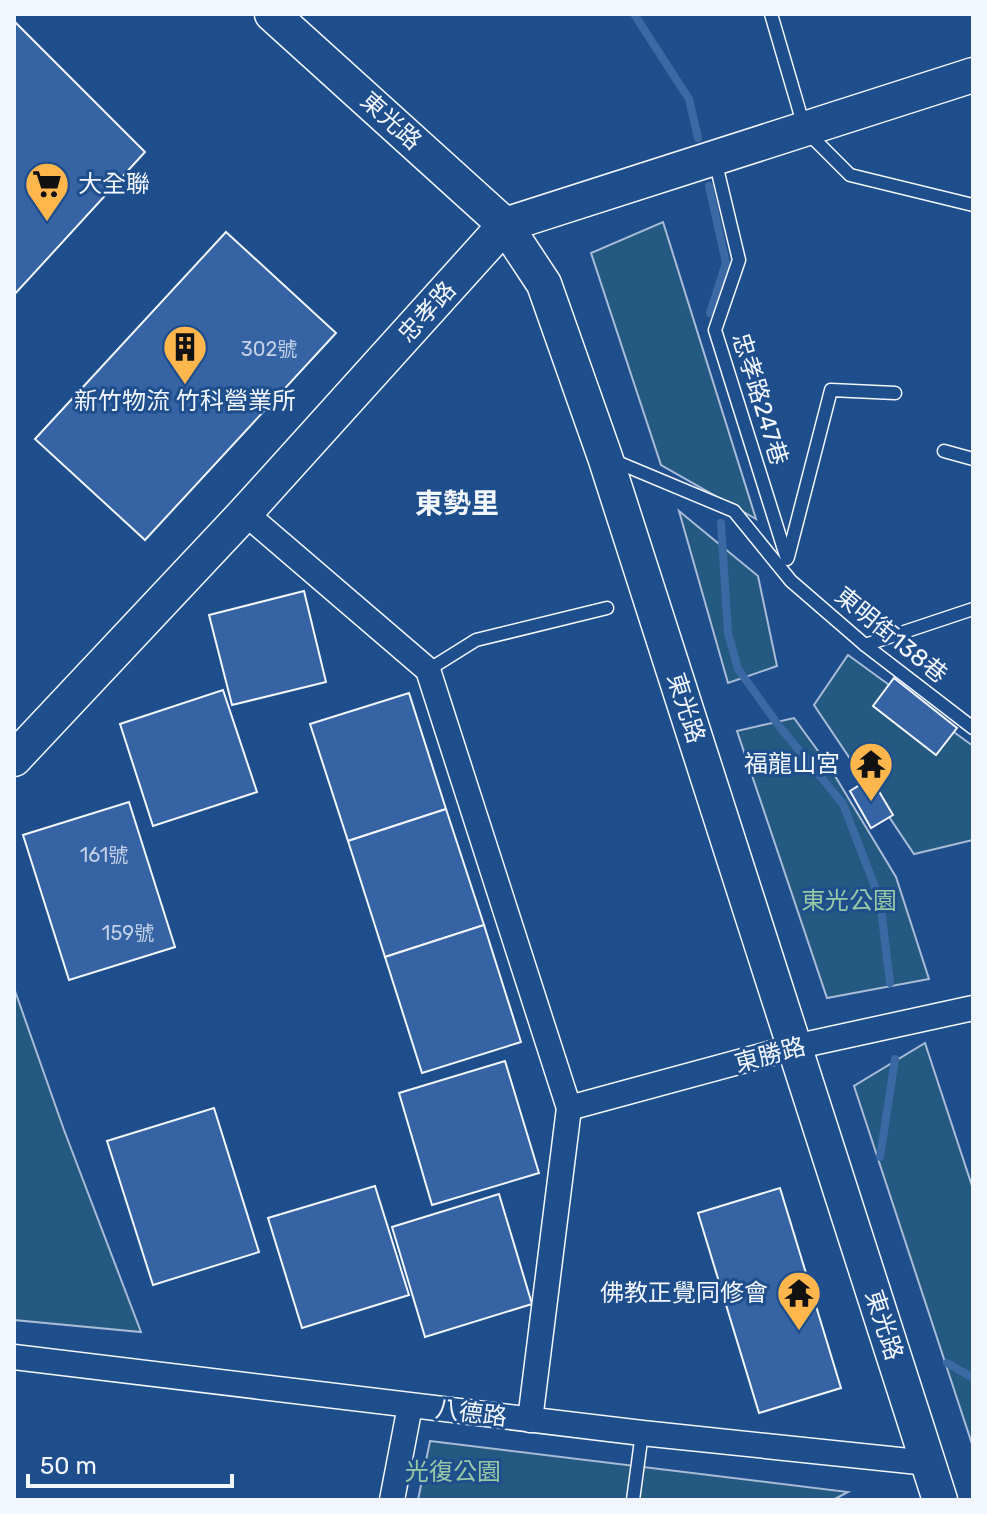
<svg xmlns="http://www.w3.org/2000/svg" width="987" height="1514" font-family="Rubik,'Noto Sans TC',sans-serif">
<style>
.green{fill:#245a82;stroke:#a8bbd7;stroke-width:2}
.lines{fill:none;stroke-linecap:round;stroke-linejoin:round}
.stream{stroke:#3b69a3;stroke-width:8}
.building{fill:#3563a3;stroke:#f2f6ff;stroke-width:2}
.lane-casing{stroke:#f2f6ff;stroke-width:15}
.street-casing{stroke:#f2f6ff;stroke-width:27}
.secondary-casing{stroke:#f2f6ff;stroke-width:37}
.lane{stroke:#1f4e8c;stroke-width:12}
.street{stroke:#1f4e8c;stroke-width:24}
.secondary{stroke:#1f4e8c;stroke-width:34}
.labels{text-anchor:middle;dominant-baseline:central;stroke-width:6;stroke-linejoin:round;paint-order:stroke}
.number-label{font-size:20px;fill:#c3d1e8}
.street-label{font-size:24px;fill:#f2f6ff;stroke:#1f4e8c}
.poi-label{font-size:24px;fill:#f2f6ff;stroke:#1f4e8c;text-anchor:end}
.park-label{font-size:24px;fill:#97c8a6;stroke:#1f4e8c}
.quarter-label{font-size:28px;font-weight:bold;fill:#f2f6ff;stroke:#1f4e8c}
</style>
<rect width="100%" height="100%" fill="#1f4e8c"/>
<g class="green">
<polygon points="663,222 756,519 661,465 591,253"/>
<polygon points="679,511 758,576 777,666 728,683"/>
<polygon points="848,655 973,746 973,840 914,854 814,705"/>
<polygon points="794,718 829,766 896,877 929,979 827,998 737,731"/>
<polygon points="14,988 64,1130 141,1332 14,1320"/>
<polygon points="925,1043 973,1189 973,1447 854,1086"/>
<polygon points="430,1441 848,1492 833,1500 418,1500"/>
</g>
<g class="lines">
<g class="stream">
<polyline points="634,14 689,99 698,138"/>
<polyline points="709,186 726,263 710,313"/>
<polyline points="721,523 728,633 738,669 779,726 843,804 880,900 890,983"/>
<polyline points="880,1157 895,1059"/>
<polyline points="947,1363 973,1378"/>
</g>
</g>
<g class="building">
<polygon points="14,21 145,152 14,295"/>
<polygon points="226,232 336,333 145,540 35,439"/>
<polygon points="304,591 326,682 232,705 209,615"/>
<polygon points="894,678 957,728 936,755 873,706"/>
<polygon points="223,690 257,792 153,826 120,724"/>
<polygon points="409,693 446,809 348,841 310,724"/>
<polygon points="871,778 893,815 871,828 850,791"/>
<polygon points="129,802 175,947 69,980 23,835"/>
<polygon points="446,809 484,925 385,957 348,841"/>
<polygon points="484,925 521,1042 422,1073 385,957"/>
<polygon points="505,1061 539,1173 432,1205 399,1093"/>
<polygon points="214,1108 259,1252 153,1285 107,1141"/>
<polygon points="375,1186 409,1295 302,1328 268,1218"/>
<polygon points="780,1188 841,1388 759,1413 698,1213"/>
<polygon points="499,1194 532,1304 425,1337 392,1227"/>
</g>
<g class="lines">
<g class="lane-casing">
<g id="lane">
<polyline points="771,14 805,130 850,175 973,205"/>
<polyline points="715,160 739,260 715,330 787,559"/>
<polyline points="944,451 973,459"/>
<polyline points="612,460 734,511 791,581 865,645 973,728"/>
<polyline points="788,557 831,390 895,393"/>
<polyline points="865,645 973,609"/>
<polyline points="428,670 476,640 607,608"/>
<polyline points="633,1500 642,1433"/>
</g>
</g>
<g class="street-casing">
<g id="street">
<polyline points="245,513 428,670 569,1108 530,1420"/>
<polyline points="569,1108 794,1047 973,1008"/>
<polyline points="14,1357 642,1433 928,1463"/>
<polyline points="392,1500 410,1406"/>
</g>
</g>
<g class="secondary-casing">
<g id="secondary">
<polyline points="272,14 505,225 544,284 605,457 940,1500"/>
<polyline points="14,759 245,513 505,225 973,75"/>
</g>
</g>
<use href="#lane" class="lane"/>
<use href="#street" class="street"/>
<use href="#secondary" class="secondary"/>
</g>
<defs>
<g id="supermarket-pin" transform="scale(2.3)"><path d="M0 17L-7.5 6A9.5 9.5 0 1 1 7.5 6Z" fill="#ffb74d" stroke="#1f4e8c"/><path d="M-6-5.5h2.5l.6 2H6L4.5 2H-2.5L-4.4-4H-6ZM-1.5 3.2a1.3 1.3 0 1 0 .1 0ZM3 3.2a1.3 1.3 0 1 0 .1 0Z" fill="#111"/></g>
<g id="building-pin" transform="scale(2.3)"><path d="M0 17L-7.5 6A9.5 9.5 0 1 1 7.5 6Z" fill="#ffb74d" stroke="#1f4e8c"/><path d="M-4-6H4V6H1V3H-1V6H-4ZM-2.5-4.3h1.7v1.8h-1.7ZM.8-4.3h1.7v1.8H.8ZM-2.5-1h1.7V.8h-1.7ZM.8-1h1.7V.8H.8Z" fill="#111"/></g>
<g id="temple-pin" transform="scale(2.3)"><path d="M0 17L-7.5 6A9.5 9.5 0 1 1 7.5 6Z" fill="#ffb74d" stroke="#1f4e8c"/><path d="M0-6L5-2H3V0L6.5 2.5H4V6H1.5V3h-3V6H-4V2.5H-6.5L-3 0V-2H-5Z" fill="#111"/></g>
</defs>
<g fill-rule="evenodd">
<use href="#supermarket-pin" x="47" y="184"/>
<use href="#building-pin" x="185" y="347"/>
<use href="#temple-pin" x="871" y="764"/>
<use href="#temple-pin" x="799" y="1293"/>
</g>
<g class="labels">
<g class="number-label">
<text x="269" y="349">302號</text>
<text x="104" y="855">161號</text>
<text x="128" y="933">159號</text>
</g>
<g class="street-label">
<text transform="translate(391 121) rotate(42)">東光路</text>
<text transform="translate(427 312) rotate(-48)">忠孝路</text>
<text transform="translate(760 399) rotate(73)">忠孝路247巷</text>
<text transform="translate(891 635) rotate(39)">東明街138巷</text>
<text transform="translate(686 708) rotate(72)">東光路</text>
<text transform="translate(770 1055) rotate(-15)">東勝路</text>
<text transform="translate(884 1325) rotate(72)">東光路</text>
<text transform="translate(471 1413) rotate(7)">八德路</text>
</g>
<g class="poi-label">
<text x="78" y="184" text-anchor="start">大全聯</text>
<text x="185" y="401" text-anchor="middle">新竹物流 竹科營業所</text>
<text x="840" y="764">福龍山宮</text>
<text x="768" y="1293">佛教正覺同修會</text>
</g>
<g class="park-label">
<text x="849" y="901">東光公園</text>
<text x="453" y="1472">光復公園</text>
</g>
<g class="quarter-label">
<text x="457" y="503">東勢里</text>
</g>
</g>
<rect width="987" height="1514" fill="none" stroke="#f2f6ff" stroke-width="32"/>
<path d="M28 1474v12h204v-12" fill="none" stroke="#f2f6ff" stroke-width="4"/>
<text x="40" y="1474" font-size="24" fill="#f2f6ff" stroke="#1f4e8c" stroke-width="6" paint-order="stroke">50 m</text>
</svg>
